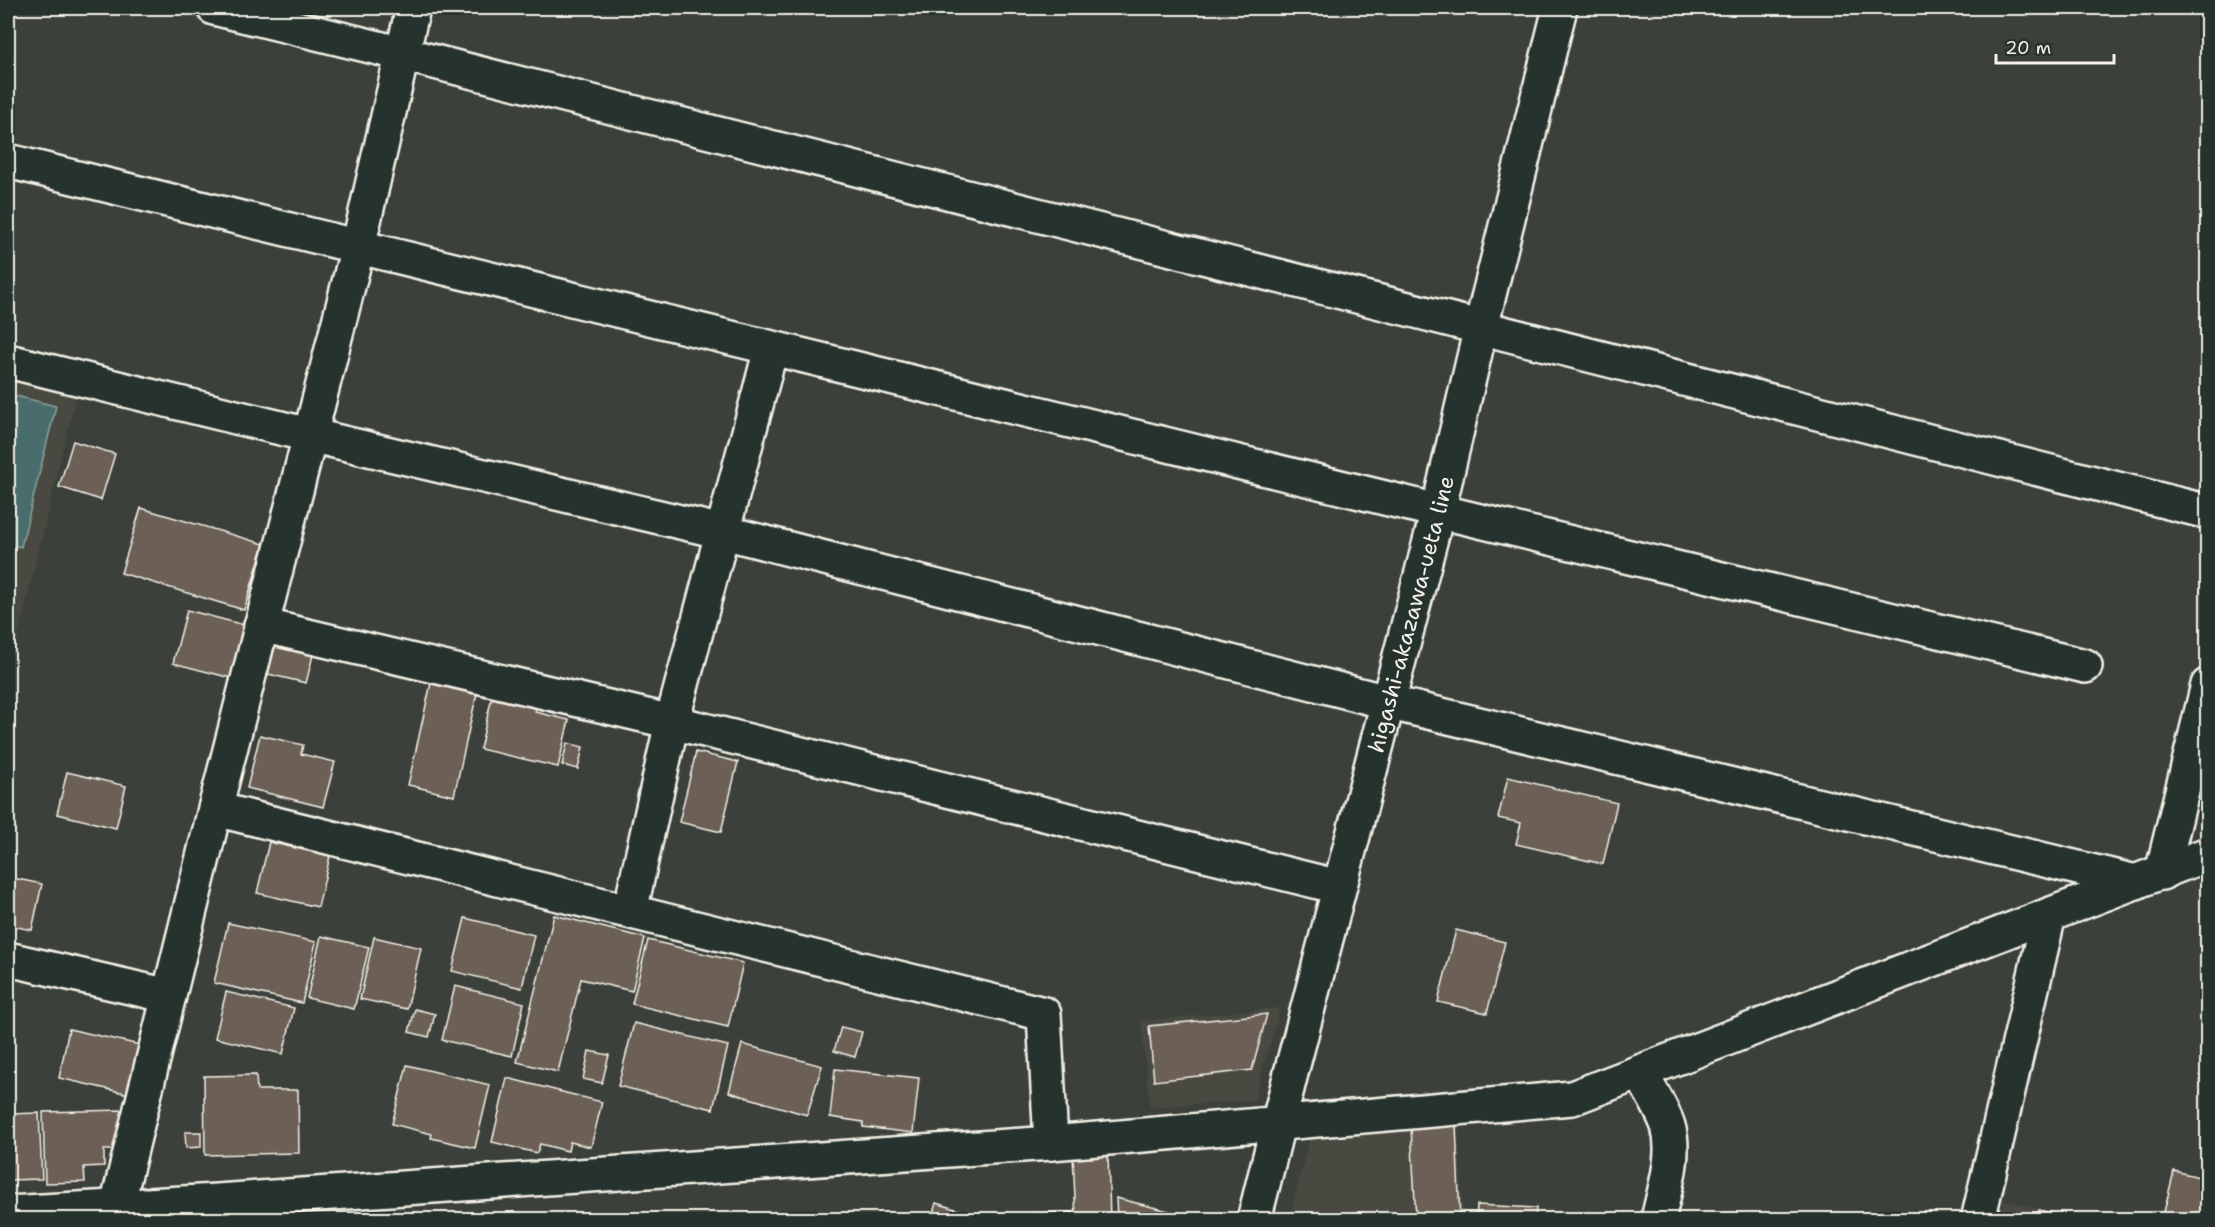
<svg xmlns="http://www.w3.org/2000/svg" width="2215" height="1227" font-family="'Shantell Sans',sans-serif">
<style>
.built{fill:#4a4a43}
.water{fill:#486d6c;stroke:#8da29e;stroke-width:1.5}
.building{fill:#6c6057;stroke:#f4f1e8;stroke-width:1.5}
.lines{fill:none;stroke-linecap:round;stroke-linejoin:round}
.minor-casing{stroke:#f4f1e8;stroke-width:38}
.secondary-casing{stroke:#f4f1e8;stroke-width:38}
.minor{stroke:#26332d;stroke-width:33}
.secondary{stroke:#26332d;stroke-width:33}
.labels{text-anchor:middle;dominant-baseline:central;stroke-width:6;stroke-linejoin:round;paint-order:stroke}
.street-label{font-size:22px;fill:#f4f1e8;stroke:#26332d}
</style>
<rect width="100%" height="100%" fill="#3b403a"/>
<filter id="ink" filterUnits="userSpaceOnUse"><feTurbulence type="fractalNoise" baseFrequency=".0167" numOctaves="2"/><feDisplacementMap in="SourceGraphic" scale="12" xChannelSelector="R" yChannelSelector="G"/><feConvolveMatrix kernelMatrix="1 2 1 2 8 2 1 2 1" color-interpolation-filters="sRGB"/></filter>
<g filter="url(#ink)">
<g class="built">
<polygon points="8,378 76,395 8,677"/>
<polygon points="1280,1008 1254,1100 1150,1107 1141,1021"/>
<polygon points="1458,1123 1463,1219 1289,1220 1311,1131"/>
<polygon points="2004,1200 2083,1219 1999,1220"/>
</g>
<polygon class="water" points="8,394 56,406 21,547 8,544"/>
<g class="building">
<polygon points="73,441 115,454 101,500 59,487"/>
<polygon points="141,508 264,544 244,610 121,573"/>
<polygon points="187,610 248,626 235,679 173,663"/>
<polygon points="277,638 315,647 306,683 268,674"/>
<polygon points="431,683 477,693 454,796 408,785"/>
<polygon points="493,692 538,702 535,712 569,720 558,767 480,749"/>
<polygon points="260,735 303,745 301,754 335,762 323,807 247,788"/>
<polygon points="567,743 583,747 578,769 562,765"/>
<polygon points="696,752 738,762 721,832 679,822"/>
<polygon points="67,772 126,786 116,828 57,814"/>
<polygon points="1508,777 1617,803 1603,864 1516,844 1521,823 1498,818"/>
<polygon points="269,842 330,856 318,907 257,893"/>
<polygon points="8,877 42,884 32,930 8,925"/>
<polygon points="554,915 645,938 632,991 581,979 558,1072 517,1062"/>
<polygon points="465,918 534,935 522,988 452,971"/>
<polygon points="228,923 316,942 302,1003 214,983"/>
<polygon points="1456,930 1505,942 1487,1013 1438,1002"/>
<polygon points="321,936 369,947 354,1009 307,998"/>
<polygon points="374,937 421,948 407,1009 360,999"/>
<polygon points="648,940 743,963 728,1027 632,1004"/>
<polygon points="455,986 524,1003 512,1056 442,1040"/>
<polygon points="226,992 294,1008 283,1054 215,1038"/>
<polygon points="415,1009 435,1014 429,1037 409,1032"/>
<polygon points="1267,1014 1252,1070 1154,1081 1149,1026"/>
<polygon points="634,1023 728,1046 713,1109 618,1086"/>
<polygon points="841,1027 862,1032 855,1057 834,1051"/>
<polygon points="69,1029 140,1045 129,1094 59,1078"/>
<polygon points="742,1044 822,1066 807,1115 729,1092"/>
<polygon points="589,1051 609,1055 602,1083 583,1079"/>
<polygon points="407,1065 490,1085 475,1148 431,1138 432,1134 392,1124"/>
<polygon points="835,1069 919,1078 913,1133 863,1127 863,1122 830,1117"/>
<polygon points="256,1075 257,1090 298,1090 299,1153 205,1155 204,1076"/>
<polygon points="507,1078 602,1102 591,1147 570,1142 568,1151 540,1144 537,1153 492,1142"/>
<polygon points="123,1110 125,1150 104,1150 104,1166 84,1167 85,1182 45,1183 43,1112"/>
<polygon points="39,1113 42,1179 8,1180 8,1114"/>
<polygon points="1456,1125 1460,1220 1416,1220 1411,1127"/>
<polygon points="185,1132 201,1132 201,1147 186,1148"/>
<polygon points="1108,1154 1110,1220 1076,1220 1073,1155"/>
<polygon points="2174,1171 2208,1179 2208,1220 2162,1220"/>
<polygon points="1116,1198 1205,1220 1117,1220"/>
<polygon points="936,1203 990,1220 931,1220"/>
<polygon points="1477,1205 1536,1208 1535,1220 1476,1220"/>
<polygon points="2039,1210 2079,1220 2037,1220"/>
<polygon points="1073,1212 1074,1220 1016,1220 1016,1214"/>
</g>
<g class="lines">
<g class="minor-casing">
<g id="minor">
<polyline points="214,8 403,54 2208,512"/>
<polyline points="8,161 1438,511 2085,666"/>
<polyline points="8,361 309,435 723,532 1387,702 2136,882"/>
<polyline points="261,625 672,722 1339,887"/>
<polyline points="215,809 1044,1014 1051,1143"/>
<polyline points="2162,873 2208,685"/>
<polyline points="630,911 672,722 771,349"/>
<polyline points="8,959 169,996"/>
<path d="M 1640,1072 C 1649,1089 1662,1108 1668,1126 C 1677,1156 1664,1190 1658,1220"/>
<polyline points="117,1206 215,809 358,247 413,8"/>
<polyline points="8,1213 217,1201 1051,1143 1572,1098 2208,854"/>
<polyline points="1978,1220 2049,915"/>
</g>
</g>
<g class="secondary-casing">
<g id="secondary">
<path id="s1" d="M 1254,1220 L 1292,1069 L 1438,511 L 1481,327 L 1560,8"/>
</g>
</g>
<use href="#minor" class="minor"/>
<use href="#secondary" class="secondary"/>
</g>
</g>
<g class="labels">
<g class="street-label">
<text stroke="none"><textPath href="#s1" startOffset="626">higashi-akazawa-ueta line</textPath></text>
</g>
</g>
<rect width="2215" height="1227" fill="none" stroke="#26332d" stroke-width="30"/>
<rect x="15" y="15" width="2185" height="1197" fill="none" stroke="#f4f1e8" stroke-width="2" filter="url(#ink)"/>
<path d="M1996 54v9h118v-9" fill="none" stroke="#f4f1e8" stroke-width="3"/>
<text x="2005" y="54" font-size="18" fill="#f4f1e8" stroke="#26332d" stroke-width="4.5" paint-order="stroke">20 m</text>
</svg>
